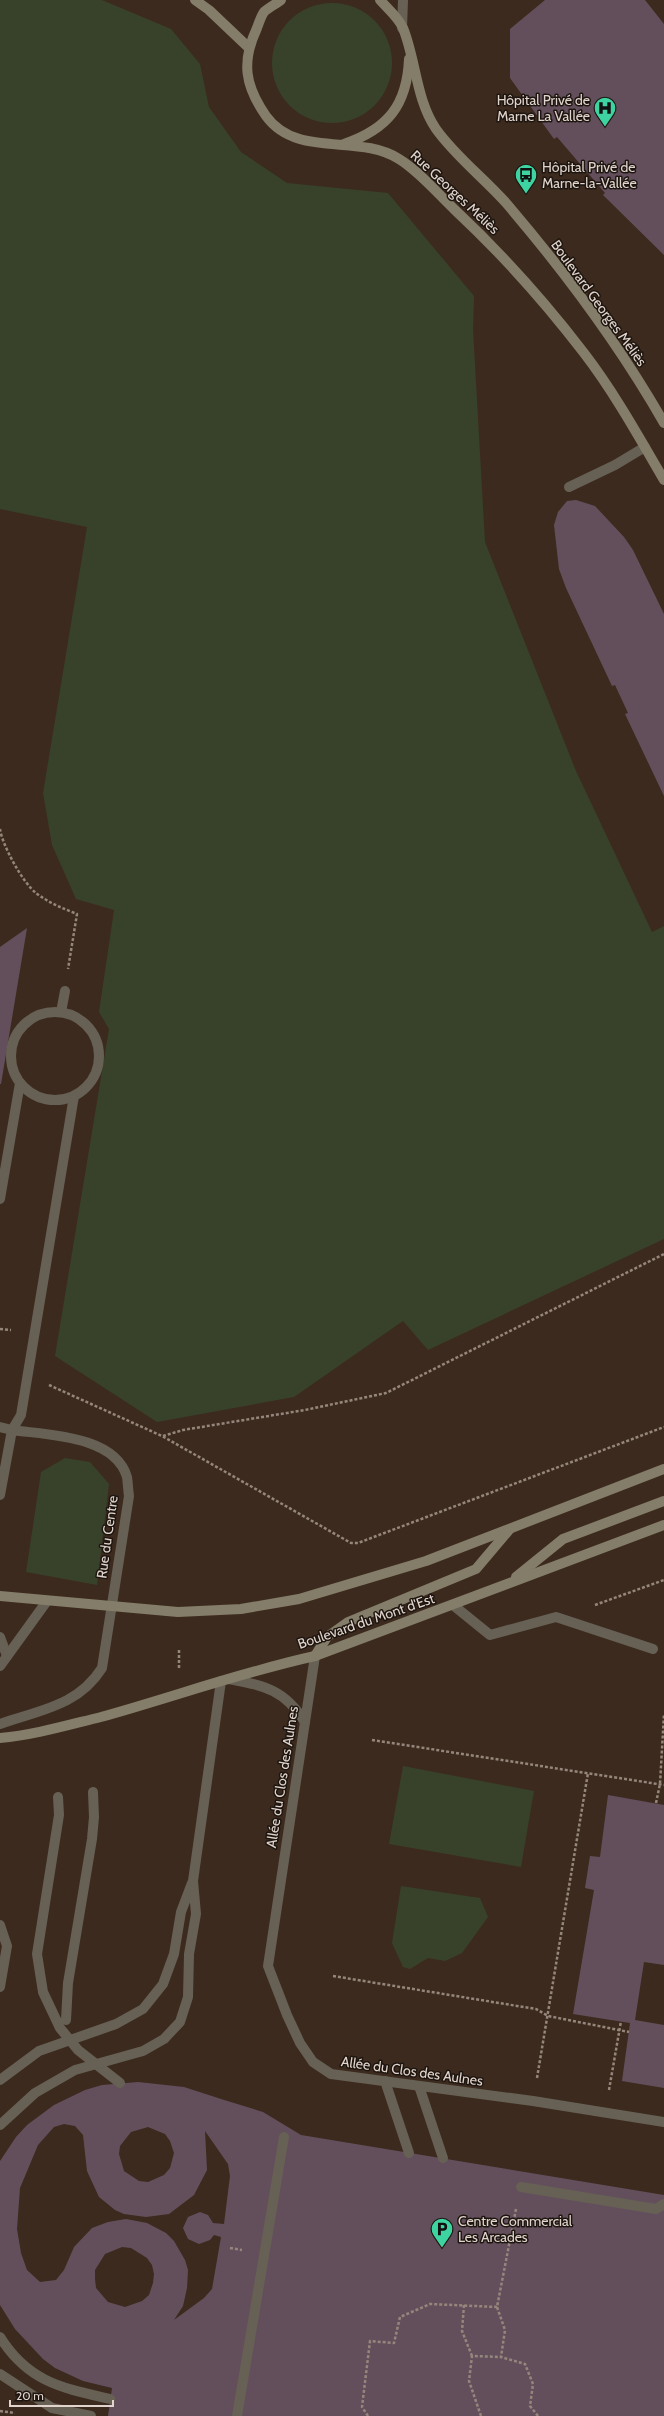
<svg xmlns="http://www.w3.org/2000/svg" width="664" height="2416" font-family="Cabin,sans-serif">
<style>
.green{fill:#38422a}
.building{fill:#634f5c;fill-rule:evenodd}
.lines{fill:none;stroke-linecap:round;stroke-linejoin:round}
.path{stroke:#95867c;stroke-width:2.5;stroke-dasharray:3 2;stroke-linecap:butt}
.service{stroke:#666154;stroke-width:10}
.pedestrian{stroke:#666154;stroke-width:10}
.minor{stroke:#666154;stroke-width:10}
.secondary{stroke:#847d69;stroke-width:10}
.labels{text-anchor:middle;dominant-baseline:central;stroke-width:3;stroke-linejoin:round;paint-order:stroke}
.poi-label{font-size:14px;fill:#e0d4cc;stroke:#1d150f;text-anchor:start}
.street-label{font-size:14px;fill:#e0d4cc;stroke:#1d150f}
</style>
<rect width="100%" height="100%" fill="#3c2a1e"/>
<g class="green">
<polygon points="0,0 102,0 171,29 200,64 209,107 241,152 287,183 388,193 474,296 473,329 485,542 576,771 652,932 664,926 664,1239 428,1350 403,1321 294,1397 157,1422 55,1356 109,1029 99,1012 114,910 76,899 52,845 43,793 87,527 0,509"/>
<circle cx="332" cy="63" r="60"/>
<polygon points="65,1458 90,1462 109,1484 97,1585 26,1572 41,1472"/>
<polygon points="403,1766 534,1791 521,1867 389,1844"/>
<polygon points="401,1886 480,1898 488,1917 462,1953 445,1961 428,1958 410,1969 403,1967 392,1943"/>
</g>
<g class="building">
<polygon points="545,0 645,0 664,24 664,255 603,195 605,193 557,137 554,139 510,78 510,29"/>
<polygon points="576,500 595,506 624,537 633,550 664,614 664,796 625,714 628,713 615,685 612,686 566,588 559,569 554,525 558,512 567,501"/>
<polygon points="27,928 1,1084 0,1084 0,947"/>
<polygon points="608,1795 664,1805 664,1965 644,1962 635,2020 664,2025 664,2088 622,2081 630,2023 573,2014 594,1890 585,1888 590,1856 600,1857"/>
<path d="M 138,2082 L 184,2087 L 221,2099 L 263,2112 L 301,2135 L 664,2195 L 664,2416 L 108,2416 L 112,2388 L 83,2381 L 55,2368 L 43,2359 L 15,2329 L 0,2305 L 0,2161 L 16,2137 L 27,2125 L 54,2105 L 85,2090 L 102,2085 ZM 64,2124 L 75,2126 L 83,2135 L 87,2171 L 99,2197 L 115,2210 L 124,2214 L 146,2217 L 169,2214 L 194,2195 L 207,2170 L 205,2131 L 228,2164 L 230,2176 L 224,2224 L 213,2223 L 208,2215 L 200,2212 L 188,2217 L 183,2228 L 188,2239 L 199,2244 L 210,2240 L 214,2235 L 221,2237 L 212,2289 L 204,2298 L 174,2320 L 183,2306 L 187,2288 L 188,2270 L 185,2260 L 174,2241 L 166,2233 L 147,2223 L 126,2219 L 108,2222 L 92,2228 L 74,2247 L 64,2270 L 56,2280 L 40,2282 L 27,2270 L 21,2253 L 17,2229 L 20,2188 L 38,2145 L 54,2127 ZM 148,2127 L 165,2134 L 170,2141 L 174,2153 L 170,2168 L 164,2175 L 148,2182 L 139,2181 L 124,2171 L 119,2154 L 120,2146 L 131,2132 ZM 122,2247 L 131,2248 L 147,2258 L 152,2265 L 154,2274 L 153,2283 L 149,2295 L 142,2301 L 125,2307 L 108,2302 L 96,2288 L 95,2279 L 95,2270 L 105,2254 Z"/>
</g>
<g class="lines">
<g class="path">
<path d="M 0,829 C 2,845 23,883 36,893 C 49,903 62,908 77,914 L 68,969"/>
<polyline points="0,1329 11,1330"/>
<polyline points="49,1385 162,1436 351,1543 358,1543 664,1427"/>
<polyline points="163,1436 183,1430 305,1410 386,1393 664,1254"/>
<polyline points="595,1605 664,1580"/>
<polyline points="179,1650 179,1670"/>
<polyline points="372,1740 664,1785"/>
<polyline points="656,1803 660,1784 664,1714"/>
<polyline points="333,1976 536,2009 548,2016 629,2032"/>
<polyline points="537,2078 588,1773"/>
<polyline points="609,2090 621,2021"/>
<polyline points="516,2209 497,2307 505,2330 501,2357 525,2364 533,2384 530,2406 538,2416"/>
<polyline points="230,2248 242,2250"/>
<polyline points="464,2305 462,2331 472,2356"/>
<polyline points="0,2411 15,2413"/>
<polyline points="368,2416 362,2407 370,2341 394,2343 400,2317 430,2304 497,2307"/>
<polyline points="481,2416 469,2381 472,2356 501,2357"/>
</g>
<g class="service">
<polyline points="569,487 615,465 645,447"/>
<circle cx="55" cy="1056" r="44"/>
<polyline points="0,1199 20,1083"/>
<polyline points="12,1430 21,1415 74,1096"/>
<polyline points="453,1605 490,1635 556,1617 653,1649"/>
<polyline points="315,1656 268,1966 287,2015 300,2043 313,2062 331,2074 533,2101 664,2122"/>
<path d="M 229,1679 C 265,1686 284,1689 305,1722"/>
<polyline points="58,1797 59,1815 37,1954 43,1992 60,2028 78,2050 120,2083"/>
<polyline points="0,1925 7,1946 0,1987"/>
<polyline points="66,2020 68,1983 92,1839 94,1817 93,1792"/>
<polyline points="0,2080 39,2051 116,2024 143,2009 163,1984 174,1954 181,1912 192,1883"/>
<polyline points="385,2081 409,2153"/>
<polyline points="419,2086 443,2158"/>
<polyline points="0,2125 35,2093 75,2070 143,2051 164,2039 180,2022 188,1997 189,1954 196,1914 193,1881 221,1681"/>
<path d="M 0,2337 C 28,2382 62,2388 110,2399"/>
<polyline points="0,2374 52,2408 91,2416"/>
</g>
<g class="pedestrian">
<polyline points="61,1012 65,991"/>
<polyline points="521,2187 656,2209 664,2204"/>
<polyline points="237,2416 284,2137"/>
</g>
<g class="minor">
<polyline points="402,28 403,0"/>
<polyline points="0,1427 12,1430"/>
<path d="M 0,1495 L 12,1430 C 46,1435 115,1435 127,1477 C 128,1483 128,1490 129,1496 L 102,1668 C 78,1706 40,1710 0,1724"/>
<polyline points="0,1637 7,1656"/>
<polyline points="0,1666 47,1601"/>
</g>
<g class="secondary">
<polyline points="195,0 209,10 248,47"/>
<path d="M 281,0 C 276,4 268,8 264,12 C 261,16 259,23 257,28 C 241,62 245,86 266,116 C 297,159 359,133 399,159 C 420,172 437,193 455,210 C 502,254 545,302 584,353 C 614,392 639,437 664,480"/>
<path d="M 380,0 C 388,9 398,17 403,28 C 416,60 416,100 436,129 C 456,157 484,178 507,204 C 565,272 620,346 664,423"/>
<path d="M 344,144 C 388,129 407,105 409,59"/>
<polyline points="516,1577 563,1539 664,1501"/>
<polyline points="0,1596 178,1612 241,1609 299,1599 426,1561 664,1469"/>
<polyline points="315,1656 327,1637 348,1622 476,1569 509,1530"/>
<path d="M 0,1738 C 34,1735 68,1725 101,1717 C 173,1697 242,1672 315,1656 L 664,1525"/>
</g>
</g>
<defs>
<g id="hospital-pin" transform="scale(1.15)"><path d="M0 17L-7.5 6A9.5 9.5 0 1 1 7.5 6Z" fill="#3ed4a2" stroke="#1d150f"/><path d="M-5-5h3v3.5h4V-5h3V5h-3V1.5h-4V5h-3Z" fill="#111"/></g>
<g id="bus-pin" transform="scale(1.15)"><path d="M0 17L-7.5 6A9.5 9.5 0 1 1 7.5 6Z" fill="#3ed4a2" stroke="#1d150f"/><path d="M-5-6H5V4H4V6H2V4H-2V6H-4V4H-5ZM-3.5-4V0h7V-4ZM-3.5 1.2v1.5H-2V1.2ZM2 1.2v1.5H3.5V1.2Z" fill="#111"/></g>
<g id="parking-pin" transform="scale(1.15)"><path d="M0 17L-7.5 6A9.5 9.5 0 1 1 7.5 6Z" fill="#3ed4a2" stroke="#1d150f"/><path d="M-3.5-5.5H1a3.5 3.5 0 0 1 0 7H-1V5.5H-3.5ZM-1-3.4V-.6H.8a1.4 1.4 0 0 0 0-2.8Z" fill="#111"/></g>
</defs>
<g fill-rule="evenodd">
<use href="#hospital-pin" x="605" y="108"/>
<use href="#bus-pin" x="526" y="175"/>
<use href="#parking-pin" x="442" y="2229"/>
</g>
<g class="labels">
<g class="poi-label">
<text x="590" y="100" text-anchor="end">Hôpital Privé de<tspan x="590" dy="16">Marne La Vallée</tspan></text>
<text x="542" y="167">Hôpital Privé de<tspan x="542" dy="16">Marne-la-Vallée</tspan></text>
<text x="458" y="2221">Centre Commercial<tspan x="458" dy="16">Les Arcades</tspan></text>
</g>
<g class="street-label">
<text transform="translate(455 192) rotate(43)">Rue Georges Méliès</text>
<text transform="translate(599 303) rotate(54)">Boulevard Georges Méliès</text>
<text transform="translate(107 1537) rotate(-82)">Rue du Centre</text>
<text transform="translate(366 1621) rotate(-19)">Boulevard du Mont d'Est</text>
<text transform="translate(282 1777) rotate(-81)">Allée du Clos des Aulnes</text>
<text transform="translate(412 2071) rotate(8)">Allée du Clos des Aulnes</text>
</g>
</g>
<path d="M10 2400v6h103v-6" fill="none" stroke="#e0d4cc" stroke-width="2"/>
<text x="16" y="2400" font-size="12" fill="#e0d4cc" stroke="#1d150f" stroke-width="3" paint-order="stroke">20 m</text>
</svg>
